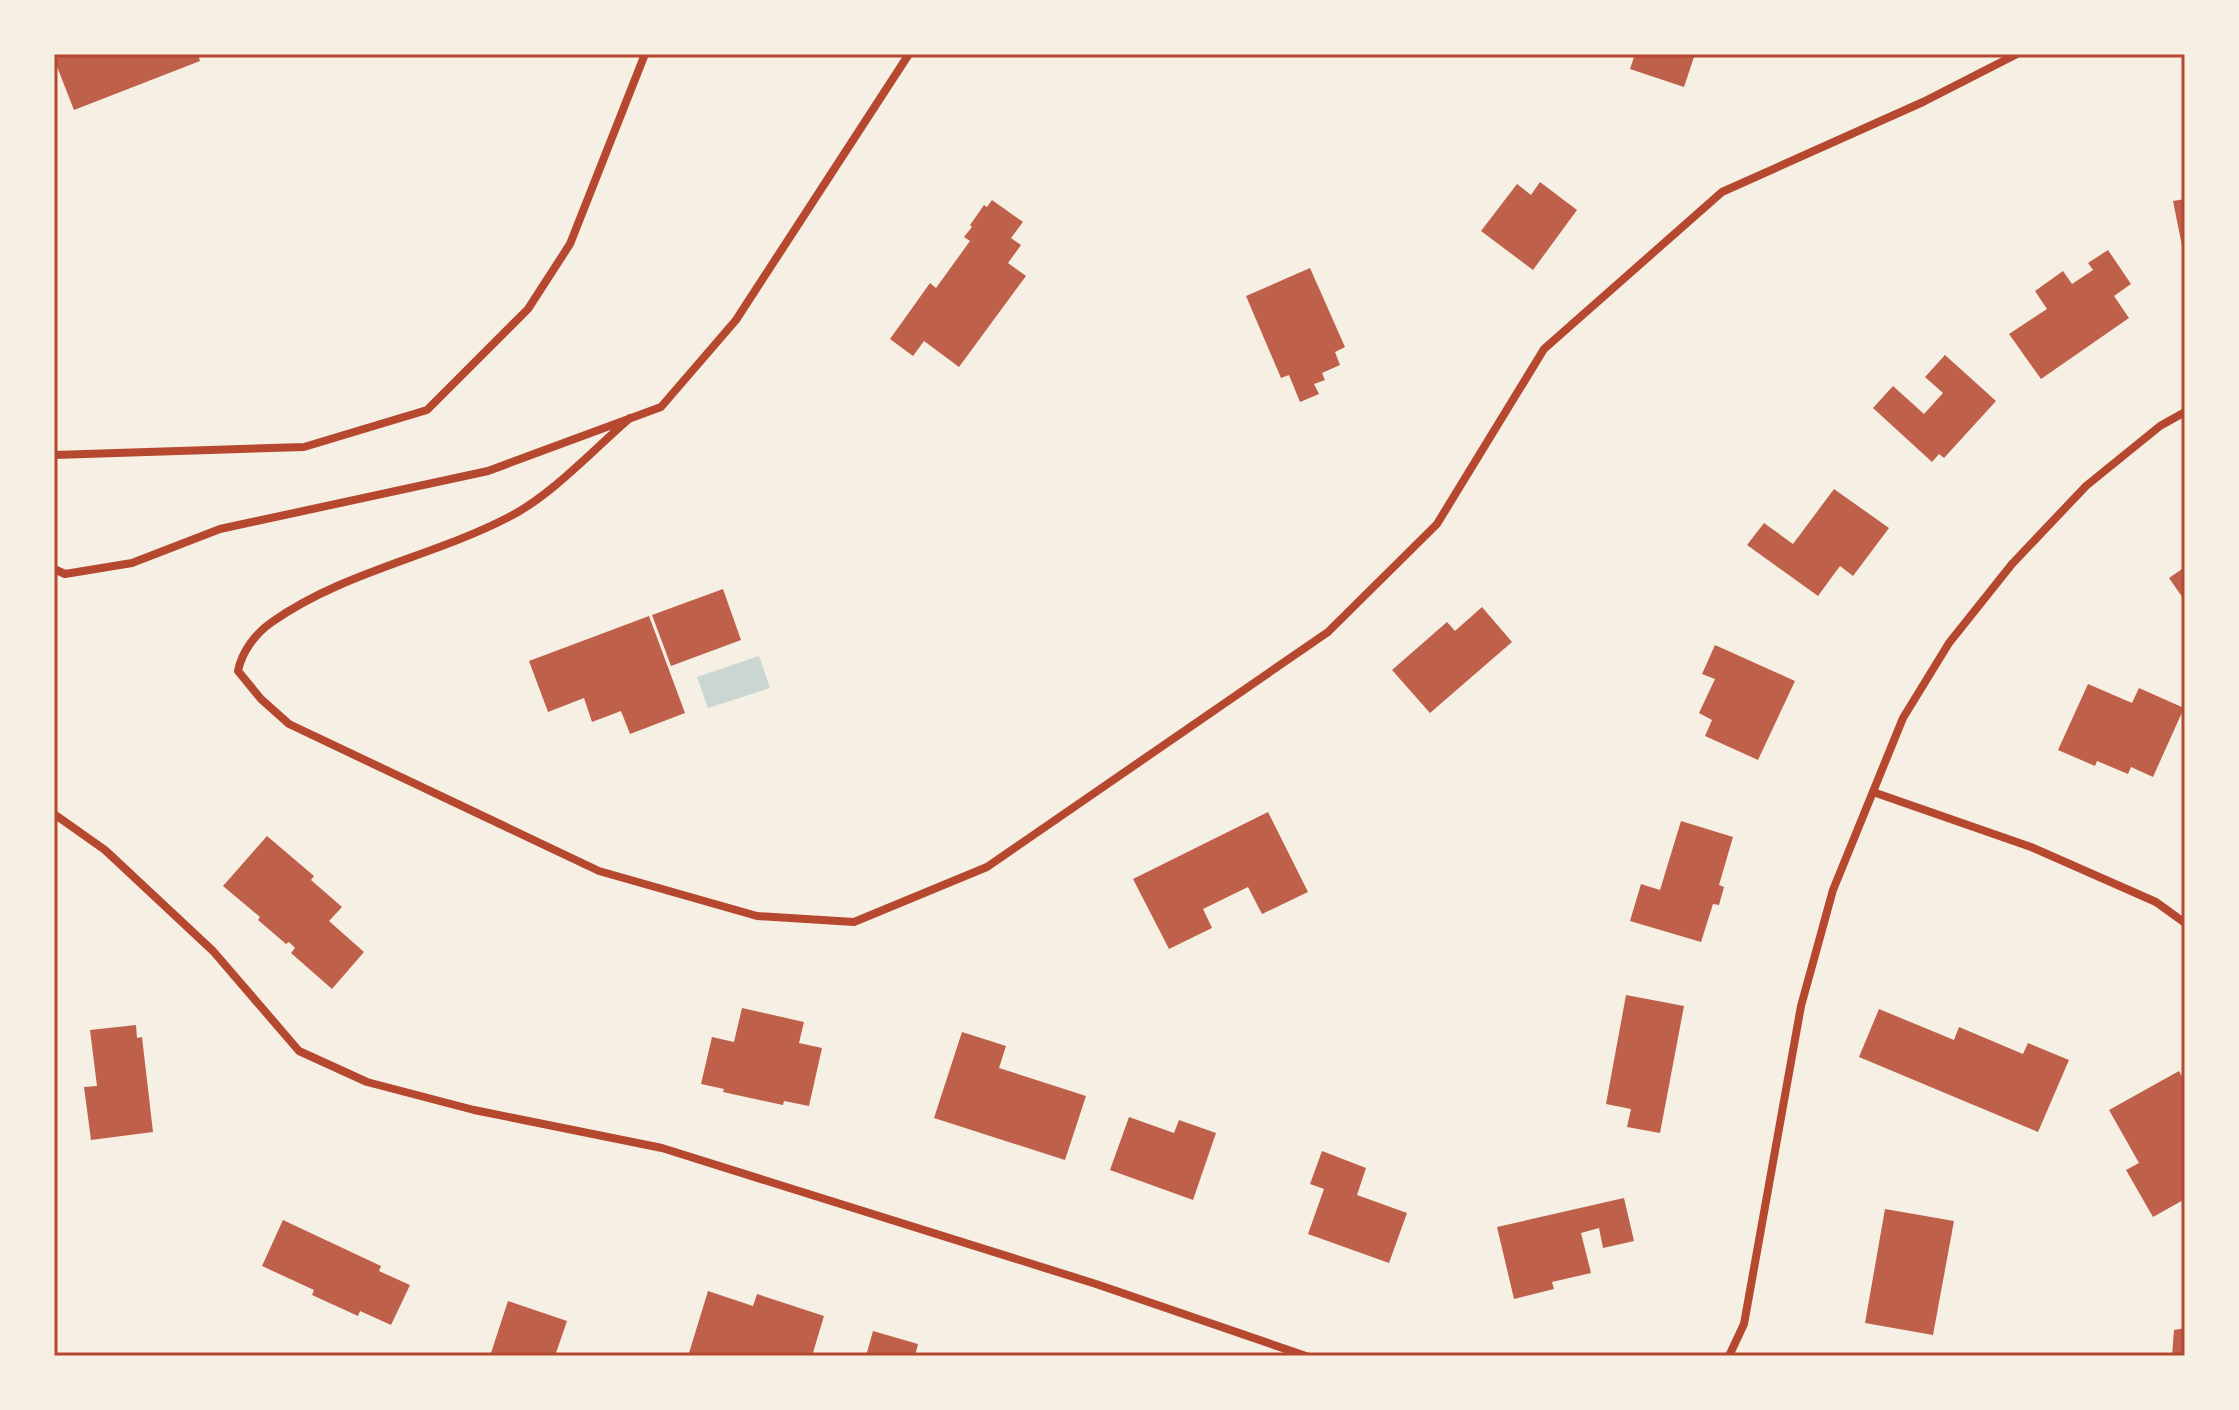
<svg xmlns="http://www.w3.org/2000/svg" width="2239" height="1410" font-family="Manrope,sans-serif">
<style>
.water{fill:#c9d6d2}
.building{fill:#bf614a}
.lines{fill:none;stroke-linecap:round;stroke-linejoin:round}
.minor{stroke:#b5482f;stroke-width:8}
.neatline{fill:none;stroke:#b5482f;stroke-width:3}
</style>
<rect width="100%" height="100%" fill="#f6efe4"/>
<polygon class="water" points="759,656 770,688 708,708 697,677"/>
<g class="building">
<polygon points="66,54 198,54 200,61 74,110 54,59"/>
<polygon points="1635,54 1695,54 1684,87 1630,69"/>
<polygon points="1540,182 1577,210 1533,270 1481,231 1517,184 1531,195"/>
<polygon points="2185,199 2185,256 2184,256 2173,201"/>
<polygon points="992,200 1023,222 1011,238 1021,245 1008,263 1026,276 959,367 924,341 913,356 890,339 930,283 936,288 970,241 964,237 972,227 970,225 984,205 987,207"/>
<polygon points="2108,250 2131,284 2114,296 2129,318 2041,379 2009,334 2047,309 2035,291 2063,271 2072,284 2093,270 2088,263"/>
<polygon points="1310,268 1345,347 1335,352 1340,365 1322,373 1325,380 1314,384 1319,394 1300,402 1289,375 1281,378 1246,296"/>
<polygon points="1945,355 1996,401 1944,458 1939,454 1932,462 1873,408 1893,386 1924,414 1943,393 1925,377"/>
<polygon points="1834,489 1889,528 1853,576 1840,566 1818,596 1747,545 1764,523 1793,544"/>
<polygon points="2185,567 2185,601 2169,578"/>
<polygon points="723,589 741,640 671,666 652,615"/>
<polygon points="1482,607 1512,642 1430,713 1392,670 1447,622 1455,631"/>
<polygon points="649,616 685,713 630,734 621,711 592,722 584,698 548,712 529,661"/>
<polygon points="1715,645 1795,681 1758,760 1705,736 1712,720 1699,713 1715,679 1702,674"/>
<polygon points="2088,684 2132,703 2139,688 2184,708 2153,777 2131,767 2128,774 2097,761 2095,766 2058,750"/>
<polygon points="1268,812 1308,892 1262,914 1248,887 1203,909 1212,928 1169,949 1133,879"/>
<polygon points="1681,821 1733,837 1719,885 1724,887 1719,905 1713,904 1701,942 1630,921 1641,884 1660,890"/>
<polygon points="267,836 314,876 311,880 342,907 329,921 364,952 332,989 291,953 295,948 289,942 286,944 258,920 260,917 223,886"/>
<polygon points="1626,995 1684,1006 1660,1133 1627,1127 1631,1109 1606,1104"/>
<polygon points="742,1008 804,1022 799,1043 822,1048 809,1106 784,1101 783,1105 723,1092 724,1089 701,1084 712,1037 734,1042"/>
<polygon points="1879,1009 1954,1040 1959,1027 2023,1054 2028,1043 2069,1060 2038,1132 1859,1057"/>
<polygon points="136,1025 137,1038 142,1037 153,1132 91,1140 84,1087 97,1086 90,1030"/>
<polygon points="962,1032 1006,1046 999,1068 1086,1096 1065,1160 934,1118"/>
<polygon points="2179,1071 2185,1082 2185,1199 2153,1217 2126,1170 2139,1163 2109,1110"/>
<polygon points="1129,1117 1174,1133 1179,1120 1216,1133 1193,1200 1110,1170"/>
<polygon points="1322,1151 1366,1168 1357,1195 1407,1213 1389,1263 1308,1234 1324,1189 1310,1184"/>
<polygon points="1624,1198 1634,1241 1603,1248 1599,1228 1581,1233 1591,1273 1552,1282 1554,1289 1514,1299 1497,1227"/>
<polygon points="1885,1209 1954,1221 1933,1335 1865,1323"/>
<polygon points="283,1220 381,1266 379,1271 410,1285 391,1325 360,1311 358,1316 312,1295 314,1290 262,1266"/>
<polygon points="708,1291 753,1306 757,1294 824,1316 812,1356 699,1356 689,1353"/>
<polygon points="508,1301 567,1321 556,1353 564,1356 490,1356"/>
<polygon points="2185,1328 2185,1356 2172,1356 2174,1330"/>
<polygon points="873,1331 918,1344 915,1356 866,1356"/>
</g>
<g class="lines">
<g class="minor">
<path d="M 630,418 C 593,450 550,497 507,518 C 431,557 343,572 272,622 C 256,633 242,651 238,671 L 261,699 L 289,724 L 599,871 L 757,916 L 854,922 L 987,867 L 1328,632 L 1437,524 L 1544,349 L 1722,192 L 1923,102 L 2017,54"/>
<polyline points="54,455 304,447 427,410 528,309 570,244 645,54"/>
<polyline points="54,569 65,574 132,563 220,529 488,471 661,407 736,320 909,54"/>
<polyline points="1873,792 2031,847 2156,902 2185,923"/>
<polyline points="54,814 105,850 213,951 299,1051 367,1082 474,1110 662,1148 1096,1284 1306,1356"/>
<polyline points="1729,1356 1744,1324 1801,1006 1833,890 1903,718 1949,643 2012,564 2086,486 2160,426 2185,412"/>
</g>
</g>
<rect width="2239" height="1410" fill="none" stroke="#f6efe4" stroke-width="112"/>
<rect x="56" y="56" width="2127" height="1298" class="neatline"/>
</svg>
